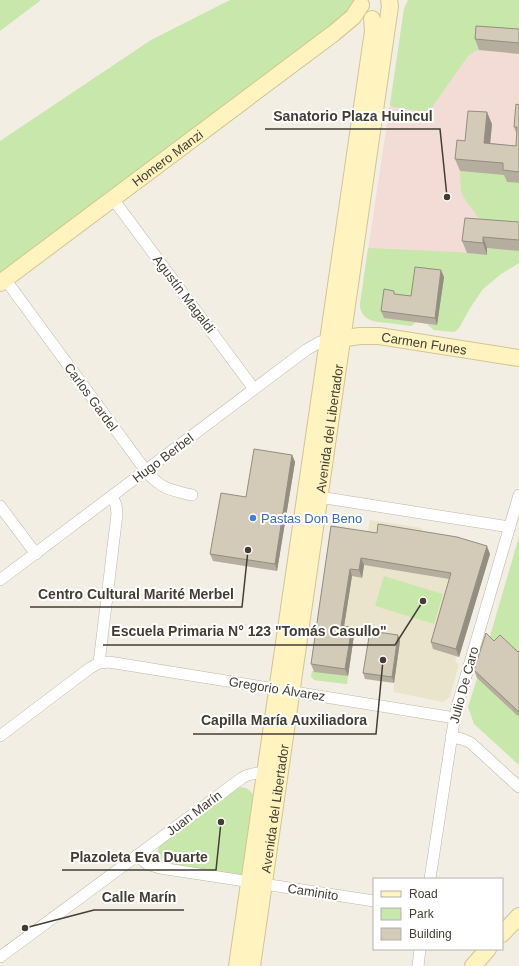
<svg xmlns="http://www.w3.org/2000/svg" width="519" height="966" font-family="Helvetica,sans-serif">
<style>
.education{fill:#ebe4cc}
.medical{fill:#f3dbd6}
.green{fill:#c8e7ab}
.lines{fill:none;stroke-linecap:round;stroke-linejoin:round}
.street-casing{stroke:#bdb6a6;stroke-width:12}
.secondary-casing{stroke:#d2c592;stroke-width:18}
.street{stroke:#fff;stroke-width:11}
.secondary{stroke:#fff3c0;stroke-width:16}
.wall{fill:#b5ae9e}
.shaded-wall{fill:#948d81}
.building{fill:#d3cab8;stroke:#948d81}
.shop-dot{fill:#3f7fe0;stroke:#fff;stroke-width:1.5}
.labels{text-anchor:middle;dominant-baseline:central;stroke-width:4;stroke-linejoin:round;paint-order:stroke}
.street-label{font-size:13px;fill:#433e33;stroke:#fff}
.shop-label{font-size:13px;fill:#366cbe;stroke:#fff;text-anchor:start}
.leader{fill:none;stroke:#433e33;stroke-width:1.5}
.callout-dot{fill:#433e33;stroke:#fff;stroke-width:1.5}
.callout-label{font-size:14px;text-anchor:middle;font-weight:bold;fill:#433e33;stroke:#fff;stroke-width:4;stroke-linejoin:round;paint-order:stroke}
</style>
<rect width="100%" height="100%" fill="#f2eee3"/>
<polygon class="education" points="370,520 422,528 421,537 460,544 490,554 459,657 457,656 455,662 459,664 450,697 443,702 393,692 400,641 354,635 347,684 314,680 311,676 312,671 314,671 367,538"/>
<polygon class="medical" points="408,0 504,0 519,6 519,263 501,274 483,289 470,308 459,328 454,332 434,330 427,324 416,322 411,326 372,321 365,317 361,311 360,308 360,304 404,9"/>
<g class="green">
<polygon points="0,0 41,0 0,31"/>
<polygon points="230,0 353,0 354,3 351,11 0,274 0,141 151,40"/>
<polygon points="408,0 519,0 519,40 518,40 517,54 511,53 480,37 479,50 475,51 468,56 428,113 390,106 404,9"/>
<polygon points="460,171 508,175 507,182 519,183 519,234 488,231 464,198 461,191"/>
<path d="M 368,248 L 457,252 L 487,255 L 487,248 L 519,251 L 519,263 L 501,274 L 483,289 L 470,308 L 459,328 L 454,332 L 434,330 L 427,324 L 416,322 L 411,326 C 404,325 396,324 389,323 C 375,322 361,321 360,304 Z"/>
<polygon points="519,537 519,765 474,724 468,707 485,653"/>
<polygon points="384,576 443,594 434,624 375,606"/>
<polygon points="312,671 348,676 347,684 314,680 311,676"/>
<path d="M 239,787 C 246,787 251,790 254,797 L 244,872 L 241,875 L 161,863 C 155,856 157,850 162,843 Z"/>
</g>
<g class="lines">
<g class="street-casing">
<g id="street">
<polyline points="113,199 254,389"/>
<path d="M 5,279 L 146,471 C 161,489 170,490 192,495"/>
<polyline points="319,497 510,527"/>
<polyline points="0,506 36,554"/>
<polyline points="0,580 306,350 320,342 328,340"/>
<polyline points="99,663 117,514 116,505 112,496"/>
<polyline points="0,736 90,668 99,663 109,662 455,718"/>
<polyline points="451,737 462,739 471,743 519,787"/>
<polyline points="137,855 147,864 160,868 374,901"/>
<polyline points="430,879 453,728 457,707 519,495"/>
<path d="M 0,957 L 242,778 C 251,772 260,772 271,774"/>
<polyline points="418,966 420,949"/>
</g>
</g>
<g class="secondary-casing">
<g id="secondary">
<path id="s1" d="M 0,283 L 334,33 L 353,17 L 361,5"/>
<path id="s2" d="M 332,340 L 360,336 L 379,336 L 519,358"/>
<polyline points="502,934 519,916"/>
<polyline points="237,966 373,31 372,19"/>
<path id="s3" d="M 252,966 L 390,6 L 389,0"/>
<polyline points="473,966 488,949"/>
</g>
</g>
<use href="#street" class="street"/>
<use href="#secondary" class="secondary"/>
</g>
<g class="wall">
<polygon points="519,29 519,54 479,50 475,39"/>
<polygon points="519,105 519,183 507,182 504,175 460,171 455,159 465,141 492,124 490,143 516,146 517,135 514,127"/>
<polygon points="519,222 519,251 487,248 487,255 467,253 462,241"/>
<polygon points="444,277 437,325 384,318 381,311 396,294 411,296"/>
<polygon points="292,455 295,462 277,571 213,561 210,554 246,497"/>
<polygon points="331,526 490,554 459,657 433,649 431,642 449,579 364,565 362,578 352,576 344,626 352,627 354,635 348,676 314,672 311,664"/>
<polygon points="400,641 394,683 365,679 363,673"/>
<polygon points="494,641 518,652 519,651 519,717 477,678 474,670"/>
</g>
<g class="shaded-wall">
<polygon points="487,112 492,124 489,155 484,143"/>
<polygon points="483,237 487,248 487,255 483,243"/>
<polygon points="441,270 444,277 437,325 435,318"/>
<polygon points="292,455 295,462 277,571 275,564"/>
<polygon points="487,546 490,554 459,657 456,649"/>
<polygon points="361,558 364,565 362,578 359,570"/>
<polygon points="350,569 352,576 343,633 341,626"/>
<polygon points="352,627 354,635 348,676 345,669"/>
<polygon points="398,635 400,641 394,683 392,677"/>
</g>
<g class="building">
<polygon points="476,26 519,29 519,43 475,39"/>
<polygon points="516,104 519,105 519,172 503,170 503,163 455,159 457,140 465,141 468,111 487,112 484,143 516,146 517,127 514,127"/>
<polygon points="465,218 519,222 519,240 483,237 483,243 462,241"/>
<polygon points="415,267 441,270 435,318 381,311 384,289 394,291 394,294 411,296"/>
<polygon points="254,449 292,455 275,564 210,554 221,493 246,497"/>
<polygon points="378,524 457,537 487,546 456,649 431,642 451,573 361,558 359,570 350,569 341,626 352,627 345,669 311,664 331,526 377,533"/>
<polygon points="370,631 398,635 392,677 363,673"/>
<polygon points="486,633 494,641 500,635 518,652 519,651 519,712 474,670"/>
</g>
<circle class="shop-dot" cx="253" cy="518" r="4"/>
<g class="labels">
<g class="street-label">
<text stroke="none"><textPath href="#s1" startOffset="209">Homero Manzi</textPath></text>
<text transform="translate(184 294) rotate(53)">Agustín Magaldi</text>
<text stroke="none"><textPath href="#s2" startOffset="93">Carmen Funes</textPath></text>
<text transform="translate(91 397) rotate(54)">Carlos Gardel</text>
<text stroke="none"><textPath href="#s3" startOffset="543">Avenida del Libertador</textPath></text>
<text transform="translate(163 458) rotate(-37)">Hugo Berbel</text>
<text transform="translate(464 685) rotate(-75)">Julio De Caro</text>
<text transform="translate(277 689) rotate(9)">Gregorio Álvarez</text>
<text stroke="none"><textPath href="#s3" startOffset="159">Avenida del Libertador</textPath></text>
<text transform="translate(194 813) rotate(-37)">Juan Marín</text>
<text transform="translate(313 892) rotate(9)">Caminito</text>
</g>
<g class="shop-label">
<text x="261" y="518">Pastas Don Beno</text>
</g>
</g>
<path class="leader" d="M447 197L440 129H265M248 550L242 607H30M423 601L395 645H103M383 660L376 734H193M221 822L216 870H62M25 928L94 910H184"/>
<g class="callout-dot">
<circle cx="447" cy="197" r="4"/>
<circle cx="248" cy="550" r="4"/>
<circle cx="423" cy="601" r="4"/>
<circle cx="383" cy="660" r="4"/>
<circle cx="221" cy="822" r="4"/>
<circle cx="25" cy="928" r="4"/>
</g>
<g class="callout-label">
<text x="353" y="121">Sanatorio Plaza Huincul</text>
<text x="136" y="599">Centro Cultural Marité Merbel</text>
<text x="249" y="636">Escuela Primaria N° 123 "Tomás Casullo"</text>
<text x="284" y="725">Capilla María Auxiliadora</text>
<text x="139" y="862">Plazoleta Eva Duarte</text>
<text x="139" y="902">Calle Marín</text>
</g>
<rect x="373" y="878" width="130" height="72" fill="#ffffff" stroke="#b4b2ad"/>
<rect x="381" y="891" width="20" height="6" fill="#fff3c0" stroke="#b4b2ad"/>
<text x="409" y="898" font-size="12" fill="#433e33">Road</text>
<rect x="381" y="908" width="20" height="12" fill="#c8e7ab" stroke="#b4b2ad"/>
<text x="409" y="918" font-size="12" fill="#433e33">Park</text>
<rect x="381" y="928" width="20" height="12" fill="#d3cab8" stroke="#b4b2ad"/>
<text x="409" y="938" font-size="12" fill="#433e33">Building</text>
</svg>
